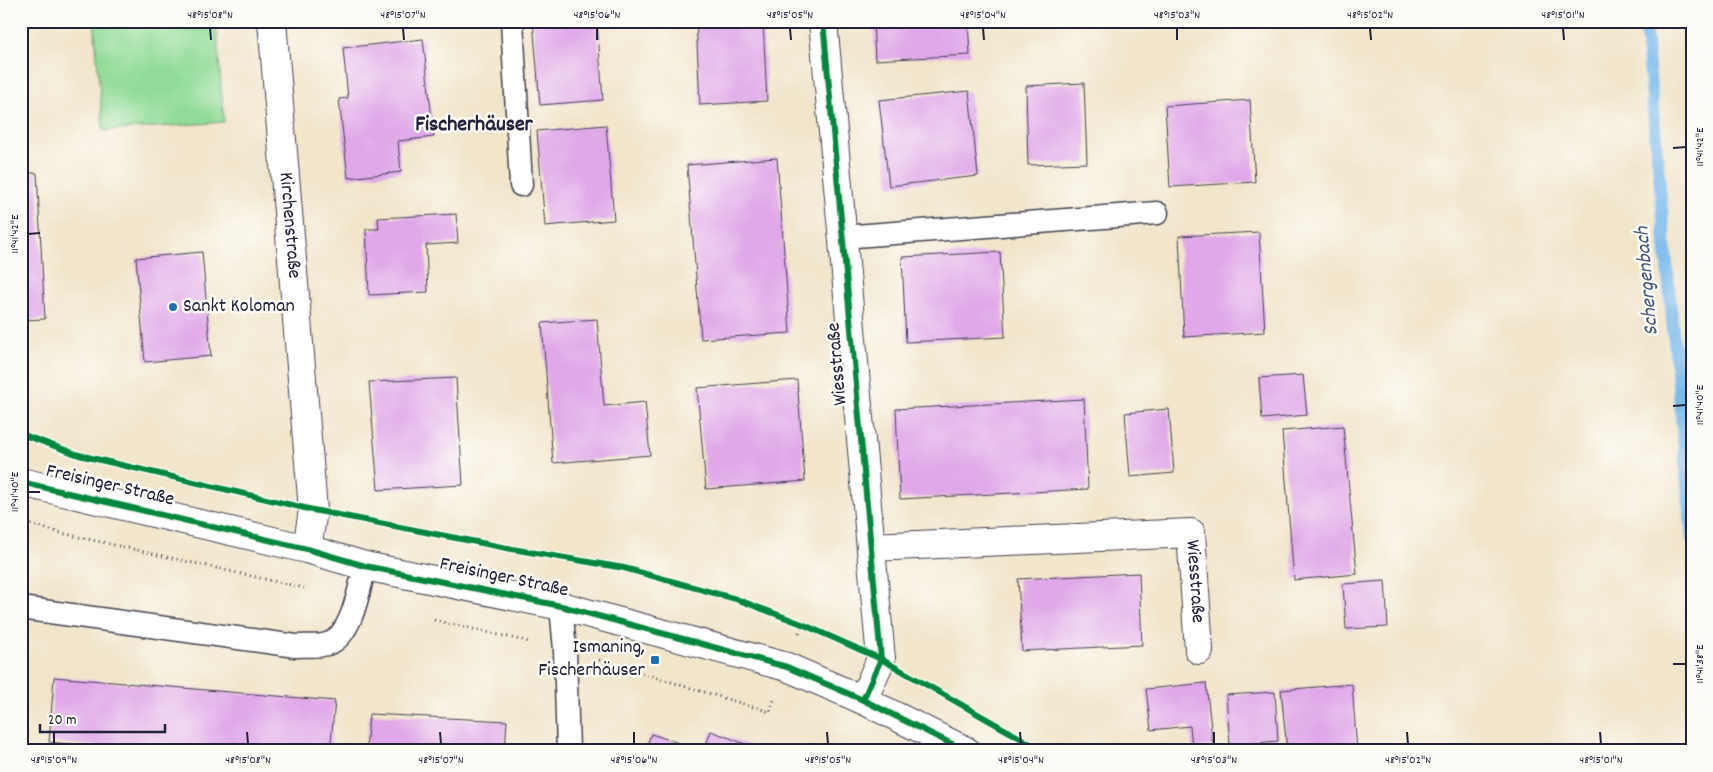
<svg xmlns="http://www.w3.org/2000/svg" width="1713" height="772" font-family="Dekko,sans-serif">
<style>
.green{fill:#90db97;stroke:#597e69}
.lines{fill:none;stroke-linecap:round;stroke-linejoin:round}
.stream{stroke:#78b9ec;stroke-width:12}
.building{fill:#e0a8e9}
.service-casing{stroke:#413f50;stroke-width:25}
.minor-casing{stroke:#413f50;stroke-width:30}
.path{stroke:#413f50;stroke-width:3;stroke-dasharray:1 4;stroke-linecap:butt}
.service{stroke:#fff;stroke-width:22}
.minor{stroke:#fff;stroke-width:28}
.cycleway-casing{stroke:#fdfcf7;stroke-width:9}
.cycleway{stroke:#00873e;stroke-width:6}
.ticks{fill:none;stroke:#22223b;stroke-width:2}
.poi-dot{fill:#1f6fb2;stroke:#fdfcf7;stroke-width:2}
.labels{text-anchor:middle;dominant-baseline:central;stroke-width:5;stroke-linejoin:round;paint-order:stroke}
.street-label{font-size:20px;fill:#22223b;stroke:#fdfcf7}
.poi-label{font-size:20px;fill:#22223b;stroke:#fdfcf7;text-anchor:start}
.water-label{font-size:21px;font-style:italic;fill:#405779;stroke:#fdfcf7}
.quarter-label{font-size:22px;font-weight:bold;fill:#22223b;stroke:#fdfcf7}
.neatline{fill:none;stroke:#22223b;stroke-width:2}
.ticks-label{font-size:12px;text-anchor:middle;fill:#22223b}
</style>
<rect width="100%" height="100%" fill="#fdfcf7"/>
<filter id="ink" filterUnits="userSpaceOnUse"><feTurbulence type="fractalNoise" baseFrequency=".02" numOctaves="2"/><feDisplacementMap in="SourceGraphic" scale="10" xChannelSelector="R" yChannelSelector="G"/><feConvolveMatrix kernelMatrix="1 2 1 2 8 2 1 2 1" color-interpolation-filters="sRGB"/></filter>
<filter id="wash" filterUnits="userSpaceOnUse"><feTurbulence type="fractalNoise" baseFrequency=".0096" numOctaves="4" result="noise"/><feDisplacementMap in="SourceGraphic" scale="20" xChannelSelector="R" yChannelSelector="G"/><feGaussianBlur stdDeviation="1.12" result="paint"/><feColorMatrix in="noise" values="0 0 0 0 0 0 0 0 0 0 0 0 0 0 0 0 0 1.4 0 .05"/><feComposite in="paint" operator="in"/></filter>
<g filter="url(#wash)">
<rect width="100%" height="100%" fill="#f1e5ca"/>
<polygon class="green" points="94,21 216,21 224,122 103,131"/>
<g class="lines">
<polyline class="stream" points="1645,21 1692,538"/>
</g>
<g id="blocks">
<g class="building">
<polygon points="533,21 597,21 603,100 540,105"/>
<polygon points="696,21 763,21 767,101 700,105"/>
<polygon points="873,21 968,21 970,55 875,60"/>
<polygon points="1161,21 1205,21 1205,23 1161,26"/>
<polygon points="423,39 434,137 398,141 401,172 348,178 339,99 348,98 343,48"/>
<polygon points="1084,83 1087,163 1028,165 1026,86"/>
<polygon points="969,91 978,176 889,186 879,100"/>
<polygon points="1250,100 1255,182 1170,187 1165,106"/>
<polygon points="606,125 614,220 545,226 537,131"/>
<polygon points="777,158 790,333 701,339 687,165"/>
<polygon points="21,173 37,173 45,319 21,320"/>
<polygon points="456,214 458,243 426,245 428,292 369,295 366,229 379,229 378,218"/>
<polygon points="1259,232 1265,332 1184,337 1179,236"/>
<polygon points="202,252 211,356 145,362 136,258"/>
<polygon points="1000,252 1005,337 906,342 902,257"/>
<polygon points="597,319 604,406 645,402 650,455 553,463 542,323"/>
<polygon points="1303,375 1307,415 1262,419 1259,378"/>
<polygon points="456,378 463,485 378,490 369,382"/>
<polygon points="797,380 805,481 706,489 697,388"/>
<polygon points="1084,399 1088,489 900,499 896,409"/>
<polygon points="1169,409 1174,473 1130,477 1125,413"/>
<polygon points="1343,426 1357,574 1294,580 1282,431"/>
<polygon points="1139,573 1142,645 1022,651 1018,579"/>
<polygon points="1385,581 1388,627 1346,629 1343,584"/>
<polygon points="54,677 335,701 330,751 149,751 49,742"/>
<polygon points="1206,683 1213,746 1192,748 1190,726 1151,730 1146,689"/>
<polygon points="1352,684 1357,751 1287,751 1281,690"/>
<polygon points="1275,692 1278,741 1230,745 1226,695"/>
<polygon points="369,714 507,721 505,751 366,751"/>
<polygon points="711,731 764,751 704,751"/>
<polygon points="651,734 682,744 680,751 645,751"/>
</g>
</g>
</g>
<g filter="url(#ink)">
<use href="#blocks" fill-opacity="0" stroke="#413f50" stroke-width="1"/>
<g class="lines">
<g class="service-casing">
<g id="service">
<polyline points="512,21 521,185"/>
<polyline points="842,237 1157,213"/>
<polyline points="561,606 565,650 568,751"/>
<path d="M 21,608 L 296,646 C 305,645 318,647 327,644 C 352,637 359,589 365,566"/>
</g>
</g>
<g class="minor-casing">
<g id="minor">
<path id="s1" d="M 272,21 L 313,510 L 307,549"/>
<polyline points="823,21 881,659 863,700"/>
<polyline points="21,482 307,549 365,566 561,606 787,667 863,700 966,751"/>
<path id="s2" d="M 871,547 L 1191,533 L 1199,650"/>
</g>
</g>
<g class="path">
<polyline points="26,523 57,532 304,588"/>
<polyline points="434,620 530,642"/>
<polyline points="799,633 802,624"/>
<polyline points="599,660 770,712 774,700"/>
</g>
<use href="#service" class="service"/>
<use href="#minor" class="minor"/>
<g class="cycleway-casing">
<g id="cycleway">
<polyline points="823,21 881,659 863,700"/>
<polyline points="21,434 79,455 313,510 512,549 624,568 736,599 802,624 881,659 1043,751"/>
<polyline points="21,482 307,549 365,566 561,606 787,667 863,700 966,751"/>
</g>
</g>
<use href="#cycleway" class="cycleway"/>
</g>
</g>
<path class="ticks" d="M 210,28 L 211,40M 403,28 L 404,40M 597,28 L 597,40M 790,28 L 791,40M 983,28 L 984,40M 1177,28 L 1177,40M 1370,28 L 1371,40M 1563,28 L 1564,40M 1673,148 L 1686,147M 28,234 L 40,233M 1673,406 L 1686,405M 28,492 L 40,492M 1673,664 L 1686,664M 54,732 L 54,744M 247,732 L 248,744M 440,732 L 441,744M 634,732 L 634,744M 827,732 L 828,744M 1020,732 L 1021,744M 1214,732 L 1214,744M 1407,732 L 1408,744M 1600,732 L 1601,744"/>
<g class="poi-dot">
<circle cx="173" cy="307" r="5"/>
<rect x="650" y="655" width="10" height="10" rx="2.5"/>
</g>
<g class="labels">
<g class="street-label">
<text stroke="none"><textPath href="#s1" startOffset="205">Kirchenstraße</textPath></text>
<text transform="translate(838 364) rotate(-95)">Wiesstraße</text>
<text transform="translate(110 486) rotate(13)">Freisinger Straße</text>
<text transform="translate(504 578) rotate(12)">Freisinger Straße</text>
<text stroke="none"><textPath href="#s2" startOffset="369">Wiesstraße</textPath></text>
</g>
<g class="poi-label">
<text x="183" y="307">Sankt Koloman</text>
<text x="645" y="648" text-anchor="end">Ismaning,<tspan x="645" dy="23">Fischerhäuser</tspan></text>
</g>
<g class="water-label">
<text transform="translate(1648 281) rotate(-95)">Schergenbach</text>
</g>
<g class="quarter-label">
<text x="474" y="125">Fischerhäuser</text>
</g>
</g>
<rect width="1713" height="772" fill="none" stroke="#fdfcf7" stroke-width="55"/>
<path d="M40 724v8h125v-8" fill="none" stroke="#22223b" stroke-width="2.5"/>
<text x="48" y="724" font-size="15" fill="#22223b" stroke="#fdfcf7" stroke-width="4" paint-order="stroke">20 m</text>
<rect x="28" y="28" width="1658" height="716" class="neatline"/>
<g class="ticks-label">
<text x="210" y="18">48°15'08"N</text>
<text x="403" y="18">48°15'07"N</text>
<text x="597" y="18">48°15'06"N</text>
<text x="790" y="18">48°15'05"N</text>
<text x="983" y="18">48°15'04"N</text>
<text x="1177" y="18">48°15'03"N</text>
<text x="1370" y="18">48°15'02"N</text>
<text x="1563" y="18">48°15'01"N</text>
<text transform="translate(1699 147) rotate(-90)" y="4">11°41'42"E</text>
<text transform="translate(14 234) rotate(-90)" y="4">11°41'42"E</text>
<text transform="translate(1699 405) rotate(-90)" y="4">11°41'40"E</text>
<text transform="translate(14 492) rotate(-90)" y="4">11°41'40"E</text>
<text transform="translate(1699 664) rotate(-90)" y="4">11°41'38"E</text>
<text x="54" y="763">48°15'09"N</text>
<text x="248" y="763">48°15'08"N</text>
<text x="441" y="763">48°15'07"N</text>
<text x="634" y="763">48°15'06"N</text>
<text x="828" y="763">48°15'05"N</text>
<text x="1021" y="763">48°15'04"N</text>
<text x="1214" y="763">48°15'03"N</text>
<text x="1408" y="763">48°15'02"N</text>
<text x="1601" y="763">48°15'01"N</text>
</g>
</svg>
